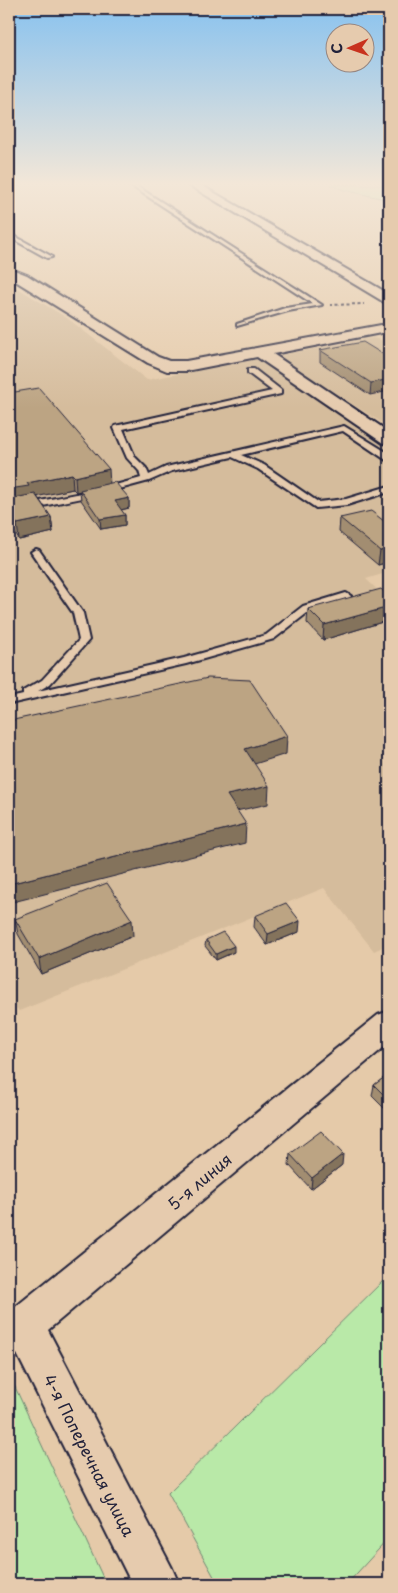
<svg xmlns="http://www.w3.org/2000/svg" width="398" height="1593" font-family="'Playpen Sans',sans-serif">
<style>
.built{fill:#d5bc9c}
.green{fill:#b9e9a8;stroke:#6e8672}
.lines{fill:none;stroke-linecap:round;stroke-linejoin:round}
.service-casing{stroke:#22223b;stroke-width:4}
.minor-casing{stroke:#22223b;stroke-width:4}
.path{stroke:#22223b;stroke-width:2;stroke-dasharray:3 2.5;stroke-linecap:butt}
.service{fill:#e6cbae;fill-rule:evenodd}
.minor{fill:#e6cbae;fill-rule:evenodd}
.wall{fill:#a28d71;stroke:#22223b}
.shaded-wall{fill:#84735c;stroke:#22223b}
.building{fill:#bca483;stroke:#22223b}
.labels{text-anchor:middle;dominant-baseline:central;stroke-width:5;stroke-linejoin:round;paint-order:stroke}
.near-street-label{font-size:16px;fill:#22223b;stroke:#e6cbae}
</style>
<rect width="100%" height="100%" fill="#e5caa9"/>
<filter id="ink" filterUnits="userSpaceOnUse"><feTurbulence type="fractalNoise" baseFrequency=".02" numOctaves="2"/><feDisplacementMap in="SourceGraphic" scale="10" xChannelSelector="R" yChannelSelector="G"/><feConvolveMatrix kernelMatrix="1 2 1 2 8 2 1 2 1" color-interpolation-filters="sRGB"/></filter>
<g filter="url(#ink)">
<g class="built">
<polygon points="9,283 67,318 147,380 258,358 389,448 389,572 366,579 389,601 389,944 374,951 324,888 19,1011 9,1000"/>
<polygon points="373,338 389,342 389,427 276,356"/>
</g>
<g class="green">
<polygon points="330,185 389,185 389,200 344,190"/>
<polygon points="389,1275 389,1538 347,1584 218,1584 168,1493"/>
<polygon points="9,1374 106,1584 9,1584"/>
</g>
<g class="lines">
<g class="service-casing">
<g id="service">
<polygon points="9,185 17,185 9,188"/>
<polygon points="130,185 135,185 322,305 288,311 237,326 237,324 285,308 313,304"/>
<polygon points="9,233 51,256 52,257 47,258 9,237"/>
<polygon points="248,369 254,369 281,390 281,394 123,429 135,457 146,468 149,475 166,467 344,426 388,453 389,462 343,431 241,455 264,465 318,502 346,499 389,486 389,492 347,505 316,508 258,469 232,457 172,471 149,481 101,494 9,513 9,507 97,490 141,478 139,471 127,458 114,428 115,426 272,391 248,373"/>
<polygon points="36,549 39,550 83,613 89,640 50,684 38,691 184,658 266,635 303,606 346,593 351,596 350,598 311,610 274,639 186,664 14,703 9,701 10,698 23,695 23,691 42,680 79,640 73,613 31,552"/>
</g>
</g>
<g class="minor-casing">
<g id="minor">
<polygon points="189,185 201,185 389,294 389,303 384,302"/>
<polygon points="9,268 27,275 158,357 169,361 186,361 381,325 386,326 388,329 386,332 381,333 273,354 389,432 389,444 383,443 257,357 186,371 167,371 148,363 9,277"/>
<polygon points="389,1011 389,1043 48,1330 172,1568 179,1584 132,1584 17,1354 9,1357 9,1312 378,1015"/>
</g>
</g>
<polyline class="path" points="330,305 364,304"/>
<use href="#service" class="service"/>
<use href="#minor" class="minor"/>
</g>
<g class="wall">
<polygon points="320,350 389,358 370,395 320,362"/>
<polygon points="15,392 110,484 129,498 129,508 121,510 125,515 125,525 101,529 81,500 80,491 76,492 73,489 37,496 51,517 53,532 19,540 12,528 9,529"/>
<polygon points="340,518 389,525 389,562 378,565 339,532"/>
<polygon points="389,596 389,620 323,640 307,623 308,609"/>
<polygon points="255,916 299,932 267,945 254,927"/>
<polygon points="15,919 133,936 41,974 18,934"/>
<polygon points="206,940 234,952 216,960 205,946"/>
<polygon points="389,1074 389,1113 372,1096 374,1085"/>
<polygon points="290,1154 342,1165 311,1189 289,1165"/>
</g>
<g class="shaded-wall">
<polygon points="389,379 389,391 370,395 371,383"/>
<polygon points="109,469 110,485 76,492 75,477"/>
<polygon points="72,474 73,489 31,498 9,505 9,489 27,483"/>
<polygon points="129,498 129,508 116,511 115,501"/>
<polygon points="9,513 10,513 12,528 9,529"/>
<polygon points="125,515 125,525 101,529 100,519"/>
<polygon points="51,517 53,532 19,540 17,524"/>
<polygon points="389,549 389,562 378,565 380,551"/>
<polygon points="389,607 389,620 323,640 324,625"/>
<polygon points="287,736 286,754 245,767 245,749"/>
<polygon points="269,786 268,804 227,813 227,795"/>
<polygon points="246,824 245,843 9,903 9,884"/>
<polygon points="132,920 133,936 41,974 39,959"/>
<polygon points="300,921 299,932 267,945 268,934"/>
<polygon points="234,946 234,952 216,960 216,954"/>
<polygon points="343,1154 342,1165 311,1189 312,1178"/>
</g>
<g class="building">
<polygon points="363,342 389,358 389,379 371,383 320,350"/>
<polygon points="9,384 15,392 39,388 109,469 75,477 72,474 27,483 29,486 9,489"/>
<polygon points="115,482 129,498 115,501 125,515 100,519 80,490"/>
<polygon points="35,494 51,517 17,524 10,513 9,513 9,499"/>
<polygon points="371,511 389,525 389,549 380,551 340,518"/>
<polygon points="381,589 389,596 389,607 324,625 308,609"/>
<polygon points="208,678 250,680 287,736 245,749 269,786 227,795 246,824 9,884 9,721"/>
<polygon points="107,883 132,920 39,959 15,919"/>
<polygon points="286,903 300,921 268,934 255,916"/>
<polygon points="223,932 234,946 216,954 206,940"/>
<polygon points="389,1074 389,1100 374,1085"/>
<polygon points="321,1131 343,1154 312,1178 290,1154"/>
</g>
</g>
<linearGradient id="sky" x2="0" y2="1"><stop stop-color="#88c2ef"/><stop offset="0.45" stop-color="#f3e7d8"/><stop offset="1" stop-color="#f3e7d8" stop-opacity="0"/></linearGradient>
<rect width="398" height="408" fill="url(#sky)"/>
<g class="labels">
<g class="near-street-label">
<text transform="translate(199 1181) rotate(-40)">5-я линия</text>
<text transform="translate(90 1455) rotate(63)">4-я Поперечная улица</text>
</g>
</g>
<rect width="398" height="1593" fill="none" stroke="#e6cbae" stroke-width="30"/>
<rect x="15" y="15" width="368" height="1563" fill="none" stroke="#22223b" stroke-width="2" filter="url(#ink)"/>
<g transform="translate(350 48) rotate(268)"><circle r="24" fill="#e6cbae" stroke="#988780"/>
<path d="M0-4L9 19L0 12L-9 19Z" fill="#c8321e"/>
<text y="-8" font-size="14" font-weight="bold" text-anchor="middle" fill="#22223b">С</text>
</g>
</svg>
